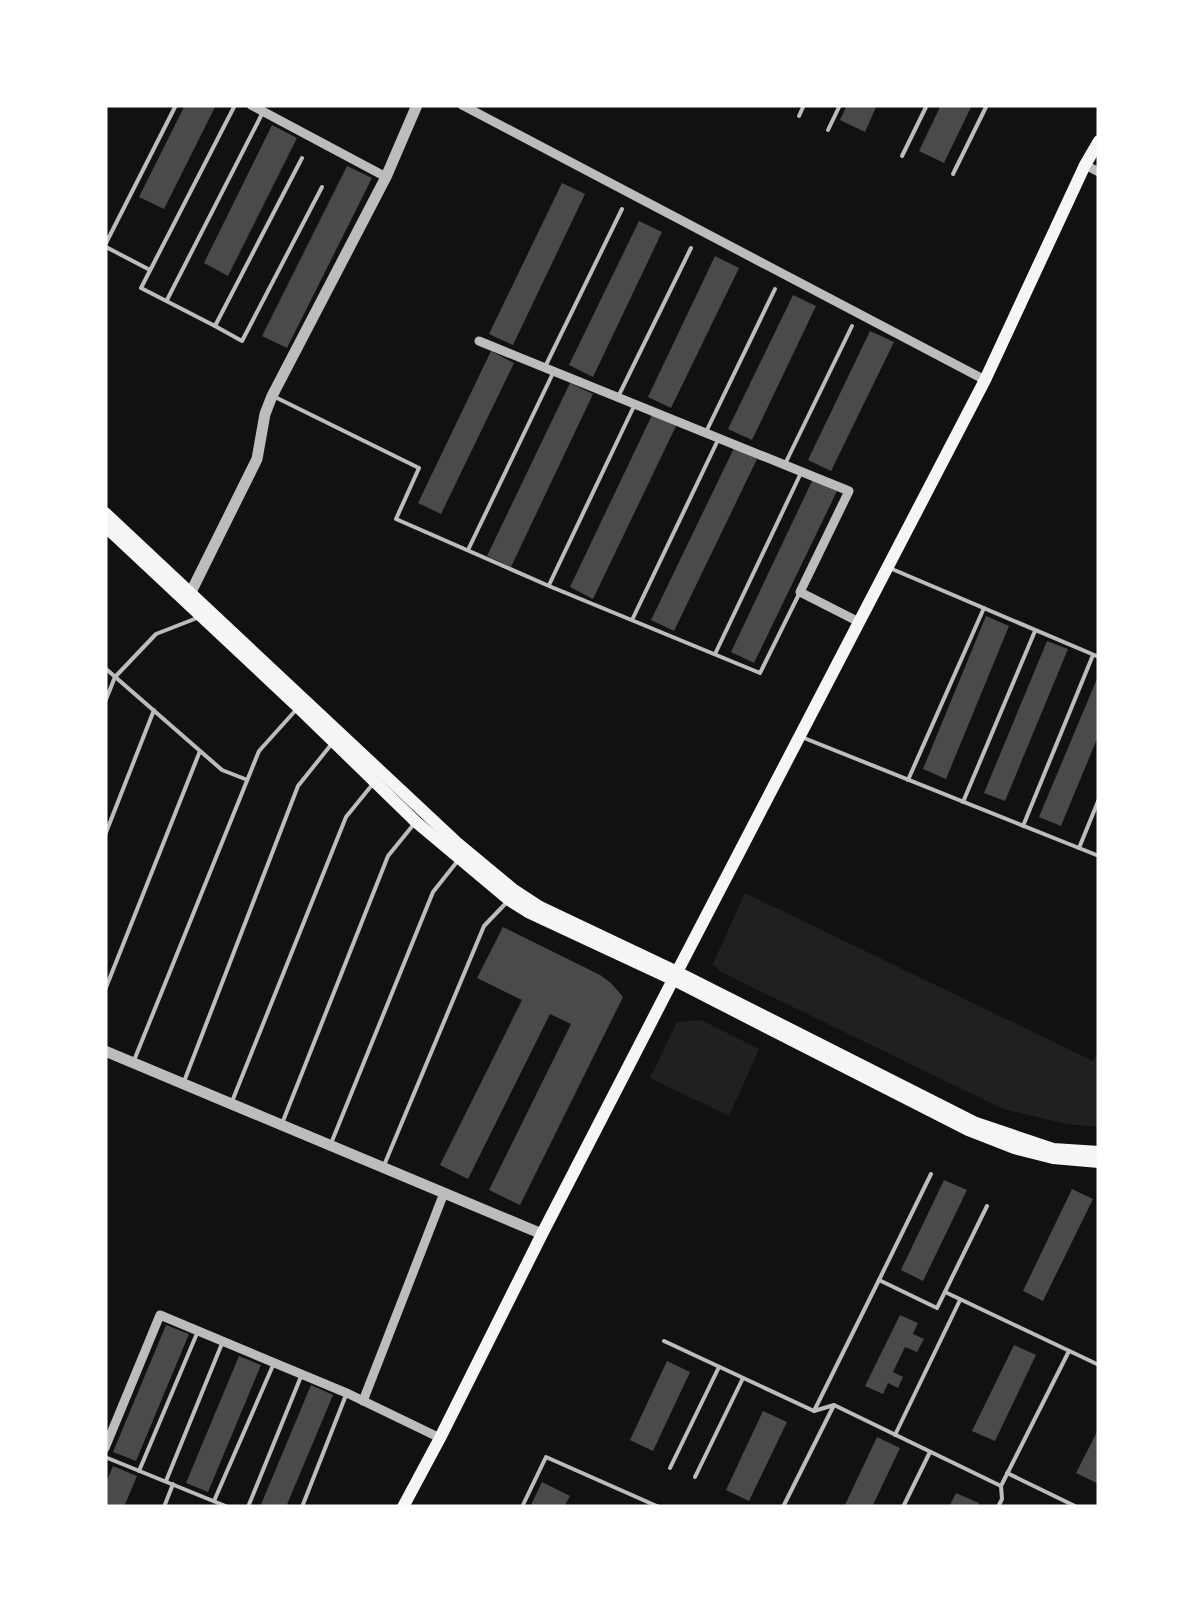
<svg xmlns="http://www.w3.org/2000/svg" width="1204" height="1612" font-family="Montserrat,sans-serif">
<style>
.green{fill:#202020}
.building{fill:#4a4a4a}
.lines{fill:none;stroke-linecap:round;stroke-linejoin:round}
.service{stroke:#bcbcbc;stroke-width:4}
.minor{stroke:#bcbcbc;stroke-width:9}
.tertiary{stroke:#bcbcbc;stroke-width:11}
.secondary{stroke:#f5f5f5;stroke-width:12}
</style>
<rect width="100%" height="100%" fill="#111"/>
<g class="green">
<polygon points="745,893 1093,1061 1099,1050 1099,1127 1067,1124 1003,1109 721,972 713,964"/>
<polygon points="701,1020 759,1049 729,1116 650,1078 677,1022"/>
</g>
<g class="building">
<polygon points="185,105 216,105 164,209 139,197"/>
<polygon points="847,105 877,105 865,132 840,120"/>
<polygon points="941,105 972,105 944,163 919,151"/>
<polygon points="272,125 297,138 228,276 204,263"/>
<polygon points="347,166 372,178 287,348 262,336"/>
<polygon points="562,183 585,194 513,345 489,334"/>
<polygon points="639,221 662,232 593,377 569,365"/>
<polygon points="715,256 739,268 671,408 648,397"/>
<polygon points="793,295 816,306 752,440 728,429"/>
<polygon points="870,331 894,342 831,471 808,460"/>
<polygon points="491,351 514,363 441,514 418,503"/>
<polygon points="570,383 593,394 511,567 487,556"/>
<polygon points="652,415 676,426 593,599 570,587"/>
<polygon points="734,448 757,459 674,631 651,620"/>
<polygon points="813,479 837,491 754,663 731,652"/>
<polygon points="986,616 1009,626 946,779 923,769"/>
<polygon points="1047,641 1068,649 1005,801 984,793"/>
<polygon points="1099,674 1099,734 1061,826 1039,817"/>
<polygon points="503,927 600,975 611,983 623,997 520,1205 489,1190 571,1024 550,1014 468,1179 440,1165 522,1000 477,978"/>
<polygon points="944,1180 967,1190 923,1281 901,1270"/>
<polygon points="1072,1189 1093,1199 1043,1301 1023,1291"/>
<polygon points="900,1315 918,1323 913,1334 924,1339 917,1352 905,1347 893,1372 903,1377 898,1388 888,1383 883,1394 865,1386"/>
<polygon points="166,1325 189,1334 136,1461 113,1452"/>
<polygon points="1014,1345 1036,1355 995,1441 972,1431"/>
<polygon points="239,1356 261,1365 208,1492 186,1483"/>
<polygon points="667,1361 690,1372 653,1451 630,1440"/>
<polygon points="311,1385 333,1395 286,1507 260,1507"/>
<polygon points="763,1411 787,1422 749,1501 726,1490"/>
<polygon points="1099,1428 1099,1484 1076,1473"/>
<polygon points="877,1437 900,1448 872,1507 844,1507"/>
<polygon points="113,1466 137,1476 124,1507 105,1507 105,1485"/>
<polygon points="542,1482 570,1496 564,1507 530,1507"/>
<polygon points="956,1493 979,1503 977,1507 949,1507"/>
</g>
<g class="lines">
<g class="service">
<polyline points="235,105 141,288 215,326 302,158"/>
<polyline points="799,116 804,105"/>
<polyline points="828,130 840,105"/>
<polyline points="902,156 927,105"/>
<polyline points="953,174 987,105"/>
<polyline points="105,245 176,105"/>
<polyline points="106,247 150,270"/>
<polyline points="167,300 263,112"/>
<polyline points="215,326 242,341 322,187"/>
<polyline points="545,367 622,209"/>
<polyline points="618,397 691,248"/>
<polyline points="277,398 419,468 396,519 549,586 760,673 800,592"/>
<polyline points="706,432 775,289"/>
<polyline points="785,464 852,326"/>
<polyline points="468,550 554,371"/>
<polyline points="892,569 1099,657"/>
<polyline points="549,585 635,404"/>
<polyline points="633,618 717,442"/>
<polyline points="716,652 800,475"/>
<polyline points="105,668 222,770 245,779"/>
<polyline points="105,702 115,677 156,634 197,618"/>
<polyline points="804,738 1099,856"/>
<polyline points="908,780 984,608"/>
<polyline points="963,802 1035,631"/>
<polyline points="1023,826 1093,655"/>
<polyline points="105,835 154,710"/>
<polyline points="1079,848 1099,799"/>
<polyline points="105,990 200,751"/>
<polyline points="135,1058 259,751 295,711"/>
<polyline points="185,1079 298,786 330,746"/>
<polyline points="233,1099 346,817 372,785"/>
<polyline points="283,1121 388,856 414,824"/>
<polyline points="332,1141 433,892 456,863"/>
<polyline points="385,1163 484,926 507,902"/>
<polyline points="879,1280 931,1174"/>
<polyline points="945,1292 1099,1365"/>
<polyline points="664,1341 814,1411 834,1405 1001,1486 1069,1351"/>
<polyline points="814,1411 879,1280 937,1308 987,1206"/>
<polyline points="895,1435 960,1300"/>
<polyline points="105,1457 228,1507"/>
<polyline points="670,1468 719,1367"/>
<polyline points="139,1471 198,1331"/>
<polyline points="1007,1473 1077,1507"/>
<polyline points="695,1477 743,1378"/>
<polyline points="166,1481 223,1341"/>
<polyline points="214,1501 274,1363"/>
<polyline points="164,1507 173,1484"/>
<polyline points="248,1507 302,1374"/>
<polyline points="302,1507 346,1395"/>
<polyline points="522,1507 546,1457 659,1507"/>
<polyline points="783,1507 834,1405"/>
<polyline points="903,1507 930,1452"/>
<polyline points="998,1507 1002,1499 1001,1486"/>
</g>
<g class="minor">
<polyline points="251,105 386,177"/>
<polyline points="462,105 985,380"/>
<polyline points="1085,165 1099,172"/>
<polyline points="479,341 849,491 800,592 859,622"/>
<polyline points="363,1401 444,1193"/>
<polyline points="105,1448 160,1315 349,1394 440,1438"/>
</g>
<g class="tertiary">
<polyline points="191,592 257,459 265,414 272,396 386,177 417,105"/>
<polyline points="105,1051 542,1234"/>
</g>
<g class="secondary">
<polyline points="105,513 455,841 514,890 540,907 677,972 976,1123 1053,1149 1099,1152"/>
<polyline points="105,526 298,707 416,822 509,900 528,912 674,980 968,1130 1014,1148 1053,1158 1099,1162"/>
<polyline points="403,1507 440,1438 542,1234 677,972 985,380 1085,165 1099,141"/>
</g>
</g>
<rect width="1204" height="1612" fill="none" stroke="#ffffff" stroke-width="215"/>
</svg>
